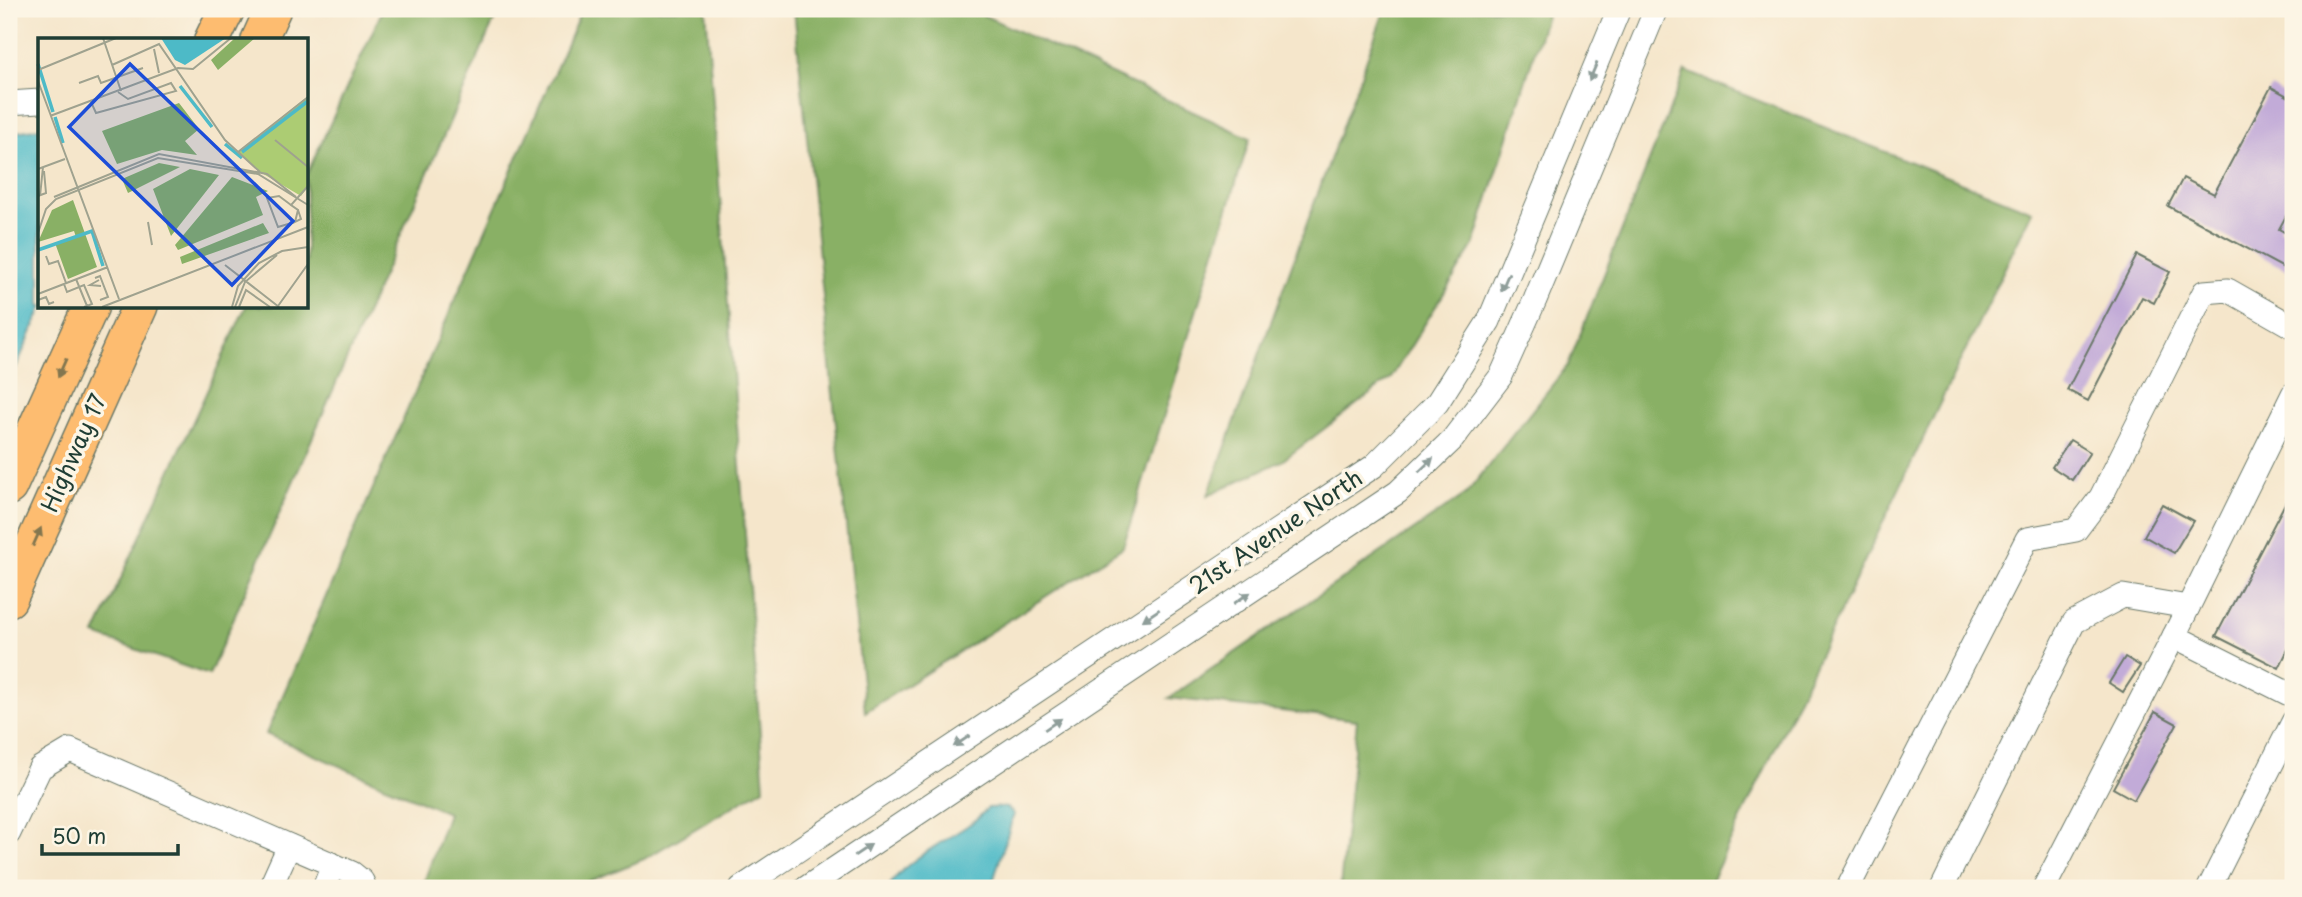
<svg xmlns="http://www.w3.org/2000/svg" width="2302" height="897" font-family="'Playpen Sans',sans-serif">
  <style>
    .forest { fill: #89b065; stroke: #54764c; stroke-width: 2 }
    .water { fill: #4dbac7; stroke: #367c7e; stroke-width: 2 }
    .building { fill: #c2abd8 }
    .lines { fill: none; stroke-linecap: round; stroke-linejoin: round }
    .minor-casing { stroke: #6a7869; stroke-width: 25 }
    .highway-casing { stroke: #6a7869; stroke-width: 38 }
    .minor { stroke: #fff; stroke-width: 23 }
    .highway { stroke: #fdbc70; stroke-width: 35 }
    .oneway { fill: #8f9e9a }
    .oneway2 { fill: #83764f }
    .labels { text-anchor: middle; stroke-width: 7; stroke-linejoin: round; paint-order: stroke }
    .street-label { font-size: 23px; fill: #1f3d34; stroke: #fcf5e5 }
    .inset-river { fill: none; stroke: #4dbac7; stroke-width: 3.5 }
    .inset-road { fill: none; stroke: #9fa28f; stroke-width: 2 }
    .view { fill: #1d4ed8; fill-opacity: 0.15; stroke: #1d4ed8; stroke-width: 3.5 }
    .inset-edge { fill: none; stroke: #1f3d34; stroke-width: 3.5 }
  </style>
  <rect width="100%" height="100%" fill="#fcf5e5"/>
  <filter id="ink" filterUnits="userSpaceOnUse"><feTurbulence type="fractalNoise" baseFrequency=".0143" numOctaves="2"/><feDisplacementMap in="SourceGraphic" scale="14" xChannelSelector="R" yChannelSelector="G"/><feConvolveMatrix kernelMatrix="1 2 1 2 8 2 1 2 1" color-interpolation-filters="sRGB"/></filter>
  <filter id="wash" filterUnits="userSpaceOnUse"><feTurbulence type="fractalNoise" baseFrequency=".00686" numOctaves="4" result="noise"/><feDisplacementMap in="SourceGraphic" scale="28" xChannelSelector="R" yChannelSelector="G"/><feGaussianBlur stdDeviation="1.57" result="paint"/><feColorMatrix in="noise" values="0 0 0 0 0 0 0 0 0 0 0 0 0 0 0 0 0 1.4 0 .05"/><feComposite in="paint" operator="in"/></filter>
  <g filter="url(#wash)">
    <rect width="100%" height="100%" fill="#f5e6cb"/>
    <g class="forest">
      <path d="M 383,9 L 499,9 L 209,675 L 95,635 L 246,306 L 306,306 L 306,176 Z"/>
      <path d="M 582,9 L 706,9 L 764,788 L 644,859 L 572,888 L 422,888 L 448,813 L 266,734 Z"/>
      <path d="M 794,9 L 970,9 L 1250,138 L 1123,547 L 865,712 Z"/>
      <path d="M 1385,9 L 1548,9 L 1474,245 L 1391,378 L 1282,461 L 1208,495 Z"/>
      <path d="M 1685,71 L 2032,211 L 1708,888 L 1340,888 L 1357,720 L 1169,698 L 1466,494 L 1568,365 Z"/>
    </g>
    <g class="water">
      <path d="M 40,128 L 40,306 L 43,306 L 9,383 L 9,133 Z"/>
      <path d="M 1006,807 L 1014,814 L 991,888 L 888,888 C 904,861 942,843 967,826 C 975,821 982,814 988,808 Z"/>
    </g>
    <g id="blocks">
      <g class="building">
        <path d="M 2271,87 L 2293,99 L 2293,203 L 2279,229 L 2293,237 L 2293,273 L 2168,206 L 2183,178 L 2214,194 Z"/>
        <path d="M 2137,255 L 2170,272 L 2154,303 L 2142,297 L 2088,401 L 2067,390 Z"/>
        <path d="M 2070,440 L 2090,452 L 2072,480 L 2052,467 Z"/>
        <path d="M 2293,488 L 2293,639 L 2279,668 L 2216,636 Z"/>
        <path d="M 2162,504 L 2193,521 L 2174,553 L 2144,536 Z"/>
        <path d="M 2125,657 L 2140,666 L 2123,692 L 2109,683 Z"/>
        <path d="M 2155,712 L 2177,724 L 2134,800 L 2113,788 Z"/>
      </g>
    </g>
  </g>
  <g filter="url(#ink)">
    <use href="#blocks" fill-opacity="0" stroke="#6a7869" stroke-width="2"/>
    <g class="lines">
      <defs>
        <g id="minor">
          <path d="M 9,103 L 40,101"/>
          <path d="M 2174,636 L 2293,696"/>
          <path d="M 9,833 L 40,768 L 70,750 L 352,873 L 362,881 L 365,888"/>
          <path d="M 270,888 L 289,846"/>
          <path d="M 324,888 L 333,865"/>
          <path d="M 741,888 L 1374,466 L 1437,403 L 1489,321 L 1619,9"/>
          <path d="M 806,888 L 1398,492 L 1452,440 L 1501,376 L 1535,300 L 1656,9"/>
          <path d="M 1848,888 L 2027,539 L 2076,530 L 2101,497 L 2204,292 L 2228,290 L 2293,327"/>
          <path d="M 1942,888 L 2074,622 L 2123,596 L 2188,607"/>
          <path d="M 2044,888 L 2174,636 L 2293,394"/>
          <path d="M 2209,888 L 2293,722"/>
        </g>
        <g id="highway">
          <path d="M 212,40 L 227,9"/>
          <path d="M 259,40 L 273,9"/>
          <path d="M 9,487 L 91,306"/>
          <path d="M 9,599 L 140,306"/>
        </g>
      </defs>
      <use href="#minor" class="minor-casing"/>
      <use href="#highway" class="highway-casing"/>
      <use href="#minor" class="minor"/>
      <use href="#highway" class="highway"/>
    </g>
    <defs><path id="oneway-solid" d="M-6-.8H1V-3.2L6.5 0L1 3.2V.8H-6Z" transform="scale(1.75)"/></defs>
    <g class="oneway">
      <use href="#oneway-solid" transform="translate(1593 72) rotate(113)"/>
      <use href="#oneway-solid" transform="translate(1505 282) rotate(113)"/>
      <use href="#oneway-solid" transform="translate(1426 465) rotate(-44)"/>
      <use href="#oneway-solid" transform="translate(1242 598) rotate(-34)"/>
      <use href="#oneway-solid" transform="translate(1151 615) rotate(146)"/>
      <use href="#oneway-solid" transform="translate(1053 724) rotate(-34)"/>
      <use href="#oneway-solid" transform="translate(962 741) rotate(146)"/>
      <use href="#oneway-solid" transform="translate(863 850) rotate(-34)"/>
    </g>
    <g class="oneway2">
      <use href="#oneway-solid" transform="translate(62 368) rotate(114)"/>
      <use href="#oneway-solid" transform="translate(37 537) rotate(-66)"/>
    </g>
  </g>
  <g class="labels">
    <g class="street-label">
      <text transform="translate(74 453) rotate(-66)" y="8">Highway 17</text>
      <text transform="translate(1276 532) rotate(-34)" y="8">21st Avenue North</text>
    </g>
  </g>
  <g transform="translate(38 38)">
    <rect width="270" height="270" fill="#f5e6cb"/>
    <path d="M 269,59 L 269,150 L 263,158 L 222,134 L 200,114 Z" fill="#accc73"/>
    <path d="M 197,0 L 217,0 L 180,32 L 173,22 ZM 141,65 L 161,91 L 147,103 L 159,117 L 124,112 L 79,126 L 64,93 ZM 121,125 L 142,129 L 90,155 L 84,141 ZM 152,131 L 181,137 L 133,198 L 115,151 ZM 194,139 L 230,153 L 218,159 L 225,177 L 140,212 L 137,207 ZM 35,162 L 59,229 L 30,241 L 17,205 L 38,199 L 36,193 L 0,204 L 14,172 ZM 225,185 L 231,195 L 144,226 L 142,219 Z" fill="#89b065"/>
    <path d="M 123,0 L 188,0 L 147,27 L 137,22 Z" fill="#4dbac7"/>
    <path class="inset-river" d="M 0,26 L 15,74M 142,48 L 174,89M 17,79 L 25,105M 187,106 L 204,120M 204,114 L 270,63M 0,212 L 54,193 L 65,228"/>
    <path class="inset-road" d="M 65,0 L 83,53M 116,11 L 121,35M 74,27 L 121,6 L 187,102 L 222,134M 0,32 L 78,0M 0,43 L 81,261M 41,45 L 60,38 L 63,45 L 105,30M 53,64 L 58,75 L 138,53 L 133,45 L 90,61 L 80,54M 12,78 L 140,30 L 155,31 L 193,0M 237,102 L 270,129M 200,114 L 270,59M 0,131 L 27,121M 0,158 L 8,155 L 6,133M 2,158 L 5,129M 16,159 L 121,116 L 229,136 L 258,159M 253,167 L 241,158 L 229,160 L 240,189 L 257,184M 260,172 L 263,181 L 257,184 L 260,172 L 253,167 L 270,148M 110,184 L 114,207M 0,195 L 8,171 L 18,161 L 120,120 L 220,136 L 270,167M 8,218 L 11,226 L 20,223 L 28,245M 187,227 L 241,269M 57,240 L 62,238 L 70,259 L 62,262M 38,241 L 49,268M 61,242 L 52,247 L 63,248M 26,246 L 29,254 L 46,247 L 54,266 L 46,269M 0,256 L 70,229M 0,262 L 8,259 L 11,266 L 16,264M 240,268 L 270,226M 64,269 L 270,189M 194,269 L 200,248 L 221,225 L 244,213 L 270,209M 197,269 L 207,244 L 239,217M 201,269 L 208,252 L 232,269"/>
    <path class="view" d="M 92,26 L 255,183 L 194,247 L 31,89 Z"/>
    <rect width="270" height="270" class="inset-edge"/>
  </g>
  <rect width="2302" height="897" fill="none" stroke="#fcf5e5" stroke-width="35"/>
  <path d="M42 844v10h136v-10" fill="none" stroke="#1f3d34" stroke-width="3.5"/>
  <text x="52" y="844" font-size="21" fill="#1f3d34" stroke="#fcf5e5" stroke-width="5" paint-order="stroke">50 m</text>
</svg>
